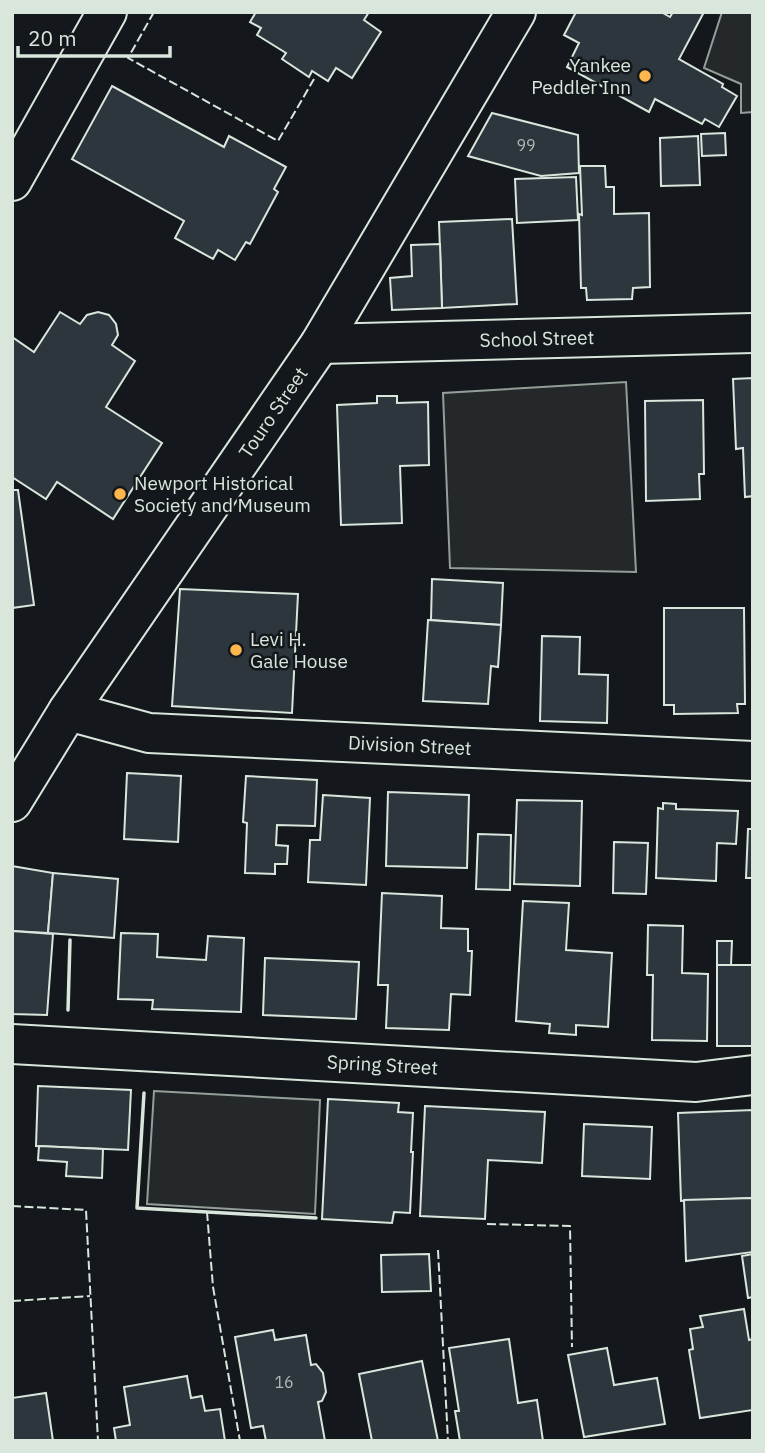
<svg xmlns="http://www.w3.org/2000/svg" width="765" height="1453" font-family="'IBM Plex Sans',sans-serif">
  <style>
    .parking { fill: #24282b; stroke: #939e99; stroke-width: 2 }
    .building { fill: #2c363c; stroke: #d8e6dc; stroke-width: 2 }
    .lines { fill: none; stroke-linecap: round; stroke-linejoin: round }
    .street-casing { stroke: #d8e6dc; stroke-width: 42 }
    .secondary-casing { stroke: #d8e6dc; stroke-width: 42 }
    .street { stroke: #14181c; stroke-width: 38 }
    .secondary { stroke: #14181c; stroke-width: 38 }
    .fence { stroke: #d8e6dc; stroke-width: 2; stroke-dasharray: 9 3.5; stroke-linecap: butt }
    .wall { stroke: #d8e6dc; stroke-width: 3.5 }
    .poi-dot { fill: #ffb74d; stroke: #14181c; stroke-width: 2.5 }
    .labels { text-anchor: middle; stroke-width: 5; stroke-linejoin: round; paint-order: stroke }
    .number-label { font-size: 16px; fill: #adbab4 }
    .poi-label { font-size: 19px; fill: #d8e6dc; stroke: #14181c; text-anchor: start }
    .street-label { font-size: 19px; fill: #d8e6dc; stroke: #14181c }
  </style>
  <rect width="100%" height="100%" fill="#14181c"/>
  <g class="parking">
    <path d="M 722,12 L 753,12 L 753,112 L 741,113 L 741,84 L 704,68 Z"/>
    <path d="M 626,382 L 636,572 L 450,568 L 443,393 Z"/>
    <path d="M 154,1091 L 320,1100 L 315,1214 L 147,1204 Z"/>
  </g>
  <g class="building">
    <path d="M 256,12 L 369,12 L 364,20 L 381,32 L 352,78 L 336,68 L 328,81 L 312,71 L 309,77 L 282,59 L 286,53 L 257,35 L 261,28 L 250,22 Z"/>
    <path d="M 576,12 L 661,12 L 670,17 L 673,12 L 704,12 L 679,59 L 723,84 L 722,87 L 737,96 L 719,127 L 705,119 L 702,124 L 655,99 L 649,112 L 567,67 L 579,43 L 564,35 Z"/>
    <path d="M 112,86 L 224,147 L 229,136 L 286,167 L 274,189 L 278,192 L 250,244 L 246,242 L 235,260 L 218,250 L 213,259 L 175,238 L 184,221 L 72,159 Z"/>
    <path d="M 492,113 L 578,135 L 579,173 L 541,176 L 468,156 Z"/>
    <path d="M 725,133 L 726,155 L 702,156 L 701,134 Z"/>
    <path d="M 698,136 L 700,185 L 661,186 L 660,138 Z"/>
    <path d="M 580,166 L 605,166 L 606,187 L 614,187 L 614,214 L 649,213 L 650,287 L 633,288 L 632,299 L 587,300 L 586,288 L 581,288 L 579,214 L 582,215 Z"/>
    <path d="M 576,177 L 578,220 L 517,223 L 515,179 Z"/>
    <path d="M 512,219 L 517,304 L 442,308 L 439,222 Z"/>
    <path d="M 440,244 L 442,308 L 392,310 L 390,278 L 412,276 L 411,245 Z"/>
    <path d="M 60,312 L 80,324 L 87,315 L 98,312 L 109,315 L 116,324 L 118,335 L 112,345 L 135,361 L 106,407 L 162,443 L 113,519 L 57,482 L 46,499 L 12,477 L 12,337 L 34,352 Z"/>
    <path d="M 753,378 L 753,496 L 745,497 L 743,448 L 736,449 L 733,379 Z"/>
    <path d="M 377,396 L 397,396 L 397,403 L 428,402 L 429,465 L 400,466 L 402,523 L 341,525 L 337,405 L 377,403 Z"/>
    <path d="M 703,400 L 704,474 L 699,474 L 700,499 L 646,501 L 645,401 Z"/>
    <path d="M 12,490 L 18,490 L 34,605 L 12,608 Z"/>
    <path d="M 432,579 L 503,583 L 501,625 L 431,620 Z"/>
    <path d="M 180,589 L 298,594 L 292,713 L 172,706 Z"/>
    <path d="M 664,608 L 744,608 L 745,704 L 737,704 L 738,713 L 674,714 L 674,705 L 664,705 Z"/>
    <path d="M 428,620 L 501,625 L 498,667 L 491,666 L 488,704 L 423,701 Z"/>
    <path d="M 542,636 L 580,637 L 579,674 L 608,675 L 607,723 L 540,721 Z"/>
    <path d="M 127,773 L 181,776 L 178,842 L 124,839 Z"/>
    <path d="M 246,776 L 317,780 L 315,826 L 277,825 L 276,845 L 288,846 L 287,864 L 275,864 L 275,874 L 245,873 L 247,823 L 243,822 Z"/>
    <path d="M 388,792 L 469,795 L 467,868 L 386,866 Z"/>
    <path d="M 323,795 L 370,798 L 366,885 L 308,882 L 310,840 L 320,840 Z"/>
    <path d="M 517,800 L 582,801 L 580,886 L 514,884 Z"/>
    <path d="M 663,803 L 676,804 L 676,809 L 738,811 L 736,844 L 717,843 L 716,881 L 656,878 L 658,808 L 663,809 Z"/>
    <path d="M 748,829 L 753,829 L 753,878 L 746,878 Z"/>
    <path d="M 478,834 L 511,835 L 510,890 L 476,889 Z"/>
    <path d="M 614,842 L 648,843 L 646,894 L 613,893 Z"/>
    <path d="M 12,866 L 53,873 L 48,933 L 12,931 Z"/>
    <path d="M 53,873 L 118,879 L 114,938 L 48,933 Z"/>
    <path d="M 382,893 L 442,896 L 441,928 L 468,929 L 468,951 L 472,951 L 470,995 L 451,994 L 449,1030 L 386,1028 L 388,985 L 378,985 Z"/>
    <path d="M 523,901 L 569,903 L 566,950 L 612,953 L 608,1027 L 576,1025 L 576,1035 L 549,1033 L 550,1024 L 516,1021 Z"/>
    <path d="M 648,925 L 683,926 L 682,973 L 708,974 L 707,1041 L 652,1040 L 653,975 L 647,975 Z"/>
    <path d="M 12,931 L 53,934 L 47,1015 L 12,1014 Z"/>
    <path d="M 121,933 L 158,934 L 157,957 L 206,960 L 208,936 L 244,938 L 241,1012 L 152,1009 L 153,1000 L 118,999 Z"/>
    <path d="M 717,941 L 732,941 L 731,965 L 717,965 Z"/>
    <path d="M 265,958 L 359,962 L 356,1019 L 263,1015 Z"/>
    <rect x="717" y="965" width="36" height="81"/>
    <path d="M 38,1086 L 131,1090 L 128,1150 L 36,1146 Z"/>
    <path d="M 328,1099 L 399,1103 L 398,1112 L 413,1113 L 411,1152 L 413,1152 L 410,1213 L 394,1212 L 392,1223 L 322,1219 Z"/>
    <path d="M 425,1106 L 545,1112 L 542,1163 L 488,1160 L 485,1219 L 420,1216 Z"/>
    <path d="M 753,1110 L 753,1198 L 681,1201 L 678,1113 Z"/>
    <path d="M 584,1124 L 652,1127 L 650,1179 L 582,1176 Z"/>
    <path d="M 39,1146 L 103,1149 L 102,1178 L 66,1176 L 67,1162 L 38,1160 Z"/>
    <path d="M 753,1198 L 753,1252 L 686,1261 L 684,1200 Z"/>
    <path d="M 429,1254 L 431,1291 L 382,1292 L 381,1255 Z"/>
    <path d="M 753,1254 L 753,1297 L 748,1298 L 742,1256 Z"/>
    <path d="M 744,1309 L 749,1340 L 753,1339 L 753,1410 L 700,1418 L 689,1350 L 693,1349 L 690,1329 L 703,1327 L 700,1316 Z"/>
    <path d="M 273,1330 L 275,1340 L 306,1335 L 311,1365 L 316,1364 L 323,1373 L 326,1392 L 322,1401 L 318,1402 L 325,1441 L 266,1441 L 263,1426 L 251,1428 L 235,1337 Z"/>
    <path d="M 509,1339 L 518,1403 L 537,1400 L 543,1441 L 460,1441 L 455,1411 L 459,1411 L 449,1348 Z"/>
    <path d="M 607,1348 L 614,1385 L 657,1378 L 665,1424 L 584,1437 L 568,1355 Z"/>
    <path d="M 422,1361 L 438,1441 L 372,1441 L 359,1374 Z"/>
    <path d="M 187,1376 L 191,1398 L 202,1396 L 205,1411 L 220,1409 L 225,1441 L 116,1441 L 114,1428 L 130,1425 L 124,1387 Z"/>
    <path d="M 46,1393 L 53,1441 L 12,1441 L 12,1398 Z"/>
  </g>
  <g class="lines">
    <defs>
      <g id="street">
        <path d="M 12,181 L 107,12"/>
        <path id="s1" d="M 320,344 L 753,333"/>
        <path id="s2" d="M 68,711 L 149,733 L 753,761"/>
      </g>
      <g id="secondary">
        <path id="s3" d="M 12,802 L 68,711 L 320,344 L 516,12"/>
        <path id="s4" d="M 12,1044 L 696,1082 L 753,1075"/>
      </g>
    </defs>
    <use href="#street" class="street-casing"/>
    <use href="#secondary" class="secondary-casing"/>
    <use href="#street" class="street"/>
    <use href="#secondary" class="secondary"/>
    <g class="fence">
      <path d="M 154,12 L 128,58 L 278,141 L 314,79"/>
      <path d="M 12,1206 L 86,1210 L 98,1441"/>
      <path d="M 207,1212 L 213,1287 L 240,1441"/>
      <path d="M 487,1224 L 570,1226 L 572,1347"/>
      <path d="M 438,1250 L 448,1441"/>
      <path d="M 12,1301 L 90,1296"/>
    </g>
    <g class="wall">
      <path d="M 68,1010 L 70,940"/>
      <path d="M 144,1093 L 137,1208 L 316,1218"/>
    </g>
  </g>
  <g class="poi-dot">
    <circle cx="645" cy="76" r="7"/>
    <circle cx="120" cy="494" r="7"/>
    <circle cx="236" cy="650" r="7"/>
  </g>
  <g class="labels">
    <g class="number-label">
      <text x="526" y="151">99</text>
      <text x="284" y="1388">16</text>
    </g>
    <g class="poi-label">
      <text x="631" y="72" text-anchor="end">Yankee<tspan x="631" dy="22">Peddler Inn</tspan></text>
      <text x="134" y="490">Newport Historical<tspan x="134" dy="22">Society and Museum</tspan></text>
      <text x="250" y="646">Levi H.<tspan x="250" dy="22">Gale House</tspan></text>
    </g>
    <g class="street-label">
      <text dy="7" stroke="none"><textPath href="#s1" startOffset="217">School Street</textPath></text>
      <text dy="7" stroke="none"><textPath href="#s3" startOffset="469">Touro Street</textPath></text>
      <text dy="7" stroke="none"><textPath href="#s2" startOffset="345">Division Street</textPath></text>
      <text dy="7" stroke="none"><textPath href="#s4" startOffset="371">Spring Street</textPath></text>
    </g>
  </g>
  <rect width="765" height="1453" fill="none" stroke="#d8e6dc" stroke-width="28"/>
  <path d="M18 46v10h152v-10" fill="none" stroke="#d8e6dc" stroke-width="3.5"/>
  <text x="28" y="46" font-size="21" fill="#d8e6dc" stroke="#14181c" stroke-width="5" paint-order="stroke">20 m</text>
</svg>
